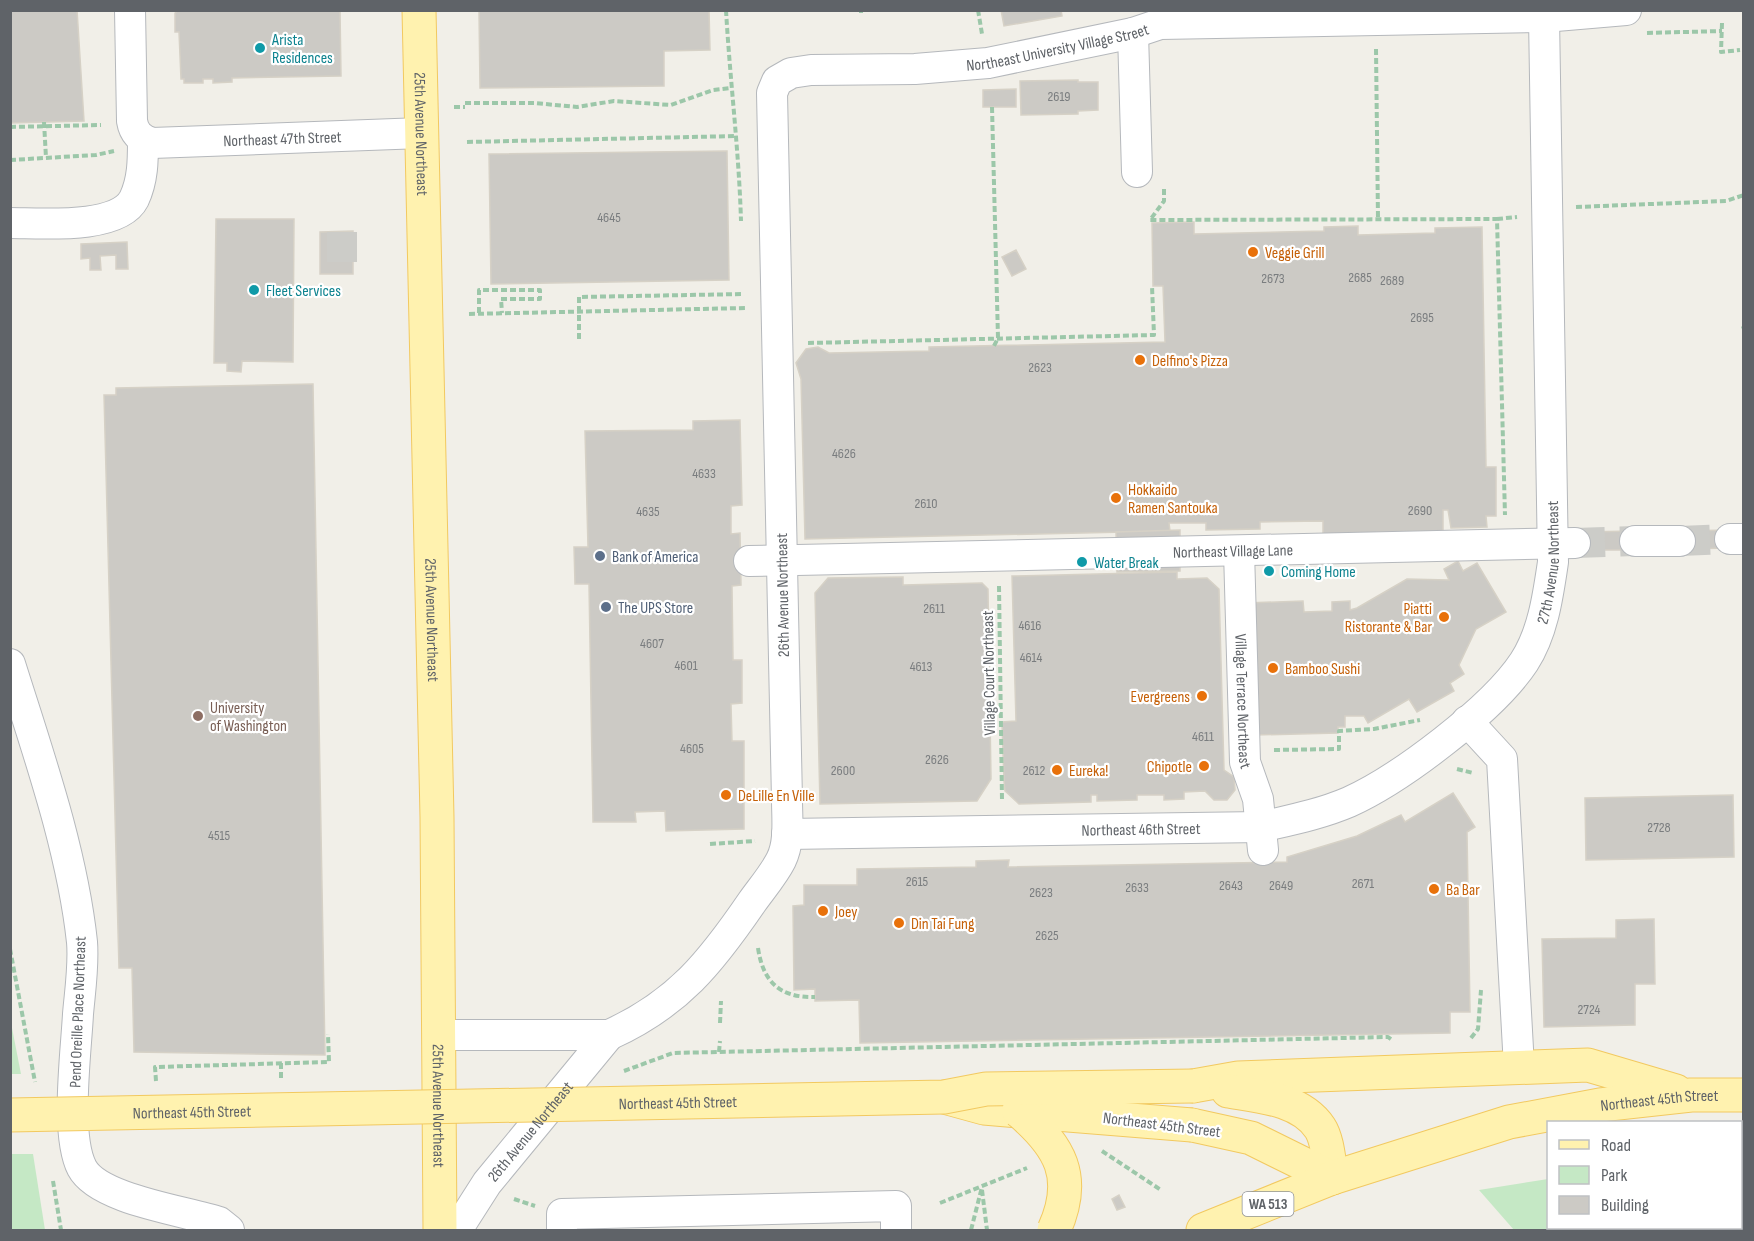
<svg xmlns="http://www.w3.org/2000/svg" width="1754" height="1241" font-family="'Sofia Sans Condensed',sans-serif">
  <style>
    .green { fill: #c5e8c5 }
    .building { fill: #cccac5; stroke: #d6d1c6; stroke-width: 1.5 }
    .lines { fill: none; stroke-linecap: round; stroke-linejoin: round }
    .minor-tunnel { stroke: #ccccc8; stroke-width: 30; stroke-dasharray: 30 15; stroke-linecap: butt }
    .minor-casing { stroke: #b5b8bc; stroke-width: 32 }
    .major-casing { stroke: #f2c960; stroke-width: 35 }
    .path { stroke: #9cc7a9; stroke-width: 4; stroke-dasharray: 6 3; stroke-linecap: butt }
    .minor { stroke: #fff; stroke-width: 30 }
    .major { stroke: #fff2af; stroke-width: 33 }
    .major-bridge-casing { stroke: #f2c960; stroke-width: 35; stroke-linecap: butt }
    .major-bridge { stroke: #fff2af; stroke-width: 33 }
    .culture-dot { fill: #0f9aa8; stroke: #fff; stroke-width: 2 }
    .food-dot { fill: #e8710a; stroke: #fff; stroke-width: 2 }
    .service-dot { fill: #5c6f8a; stroke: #fff; stroke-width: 2 }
    .education-dot { fill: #8d6e63; stroke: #fff; stroke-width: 2 }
    .labels { text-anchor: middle; stroke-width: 4.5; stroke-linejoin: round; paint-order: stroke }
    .number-label { font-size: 14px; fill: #7a7d7f }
    .shield { fill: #fff; stroke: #8f9295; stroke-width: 1.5 }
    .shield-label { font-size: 15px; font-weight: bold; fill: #5f6368 }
    .culture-label { font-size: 16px; fill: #0d838f; stroke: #fff; text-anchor: start }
    .street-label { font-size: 16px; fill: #5f6368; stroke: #fff }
    .food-label { font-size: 16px; fill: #c56008; stroke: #fff; text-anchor: start }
    .service-label { font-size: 16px; fill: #4e5e75; stroke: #fff; text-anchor: start }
    .education-label { font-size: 16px; fill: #785e54; stroke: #fff; text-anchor: start }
  </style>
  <rect width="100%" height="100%" fill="#f1efe8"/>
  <g class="green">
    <path d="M 11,1023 L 21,1074 L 11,1074 Z"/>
    <path d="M 11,1154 L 33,1154 L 45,1230 L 11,1230 Z"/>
    <path d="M 1741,1163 L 1744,1163 L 1743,1230 L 1514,1230 L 1479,1190 L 1548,1179 L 1548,1228 L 1740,1228 Z"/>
  </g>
  <g class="building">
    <path d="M 10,10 L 77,10 L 84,121 L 10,123 Z"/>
    <path d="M 179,10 L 340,10 L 341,76 L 232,78 L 232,82 L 213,83 L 213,79 L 203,79 L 203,83 L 184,83 L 184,79 L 181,79 L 179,32 L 175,32 L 175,13 Z"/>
    <path d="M 479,10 L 709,10 L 710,50 L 664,51 L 664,86 L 480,88 Z"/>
    <path d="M 1001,10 L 1061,10 L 1062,16 L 1004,26 Z"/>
    <path d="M 1078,80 L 1078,82 L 1098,82 L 1098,110 L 1078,111 L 1078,114 L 1021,115 L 1020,81 Z"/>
    <path d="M 1016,89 L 1016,107 L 983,107 L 983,90 Z"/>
    <path d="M 727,151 L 729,280 L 491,284 L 489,154 Z"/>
    <path d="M 216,219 L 294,219 L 293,362 L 242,361 L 241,372 L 227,371 L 227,363 L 214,363 Z"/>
    <path d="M 1194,222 L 1194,234 L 1324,231 L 1324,227 L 1358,226 L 1358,235 L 1435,233 L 1435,228 L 1482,227 L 1486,467 L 1496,467 L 1496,516 L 1486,516 L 1487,527 L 1451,528 L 1448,510 L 1443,510 L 1443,531 L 1377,532 L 1377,538 L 1323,540 L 1323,521 L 1260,522 L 1260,529 L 1206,530 L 1206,523 L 1169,523 L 1170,531 L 805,539 L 801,379 L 796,363 L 806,349 L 818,347 L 829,353 L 929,351 L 929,347 L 1165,342 L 1163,286 L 1153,286 L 1152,223 Z"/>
    <path d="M 353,231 L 353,274 L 320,274 L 320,232 Z"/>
    <path d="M 127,242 L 128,269 L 116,269 L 116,255 L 100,256 L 101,270 L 90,270 L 90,258 L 81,259 L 81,244 Z"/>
    <path d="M 1016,250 L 1026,269 L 1012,276 L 1002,257 Z"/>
    <path d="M 313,384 L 325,1055 L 134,1052 L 132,968 L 119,968 L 104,395 L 116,395 L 116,388 Z"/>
    <path d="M 740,420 L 742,505 L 731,506 L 731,534 L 740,533 L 741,585 L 732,586 L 733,660 L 742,660 L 742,703 L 731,704 L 732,741 L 744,741 L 744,829 L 666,831 L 665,811 L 635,812 L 636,822 L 593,822 L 589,584 L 575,584 L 574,547 L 588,547 L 585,431 L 693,430 L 693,421 Z"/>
    <path d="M 1180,530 L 1180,571 L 1117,572 L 1116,532 Z"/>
    <path d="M 1730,530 L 1730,548 L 1680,549 L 1679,531 Z"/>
    <path d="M 1634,531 L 1635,550 L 1585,550 L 1585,532 Z"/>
    <path d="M 1458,561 L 1463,571 L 1477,563 L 1506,612 L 1476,629 L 1459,665 L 1464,674 L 1450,683 L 1454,691 L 1417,712 L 1409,699 L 1368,723 L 1364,716 L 1345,716 L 1345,727 L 1338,727 L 1338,733 L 1255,735 L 1246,603 L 1303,601 L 1304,612 L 1332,611 L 1332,602 L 1350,601 L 1350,610 L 1357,608 L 1407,579 L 1449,580 L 1444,569 Z"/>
    <path d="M 1177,572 L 1177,579 L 1207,578 L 1219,589 L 1224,770 L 1234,777 L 1235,790 L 1227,800 L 1214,800 L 1205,791 L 1184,792 L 1184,799 L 1164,800 L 1164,795 L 1137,795 L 1137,800 L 1097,801 L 1097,795 L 1091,795 L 1091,802 L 1019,804 L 1005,791 L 1004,781 L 1002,722 L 1016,721 L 1012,576 Z"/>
    <path d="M 903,577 L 903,585 L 982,583 L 988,589 L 991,779 L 977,801 L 820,804 L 815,593 L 828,578 Z"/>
    <path d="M 1453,793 L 1475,827 L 1467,832 L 1470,1012 L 1450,1012 L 1450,1033 L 860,1043 L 859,1000 L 815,1001 L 815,989 L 794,990 L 793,906 L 804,905 L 804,885 L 857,885 L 857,869 L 976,867 L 976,861 L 1009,860 L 1008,867 L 1287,862 L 1287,857 L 1357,836 L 1401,815 L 1405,822 Z"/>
    <path d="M 1733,795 L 1734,857 L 1586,860 L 1585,798 Z"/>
    <path d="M 1654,919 L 1655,984 L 1635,984 L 1635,1025 L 1544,1027 L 1542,939 L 1616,938 L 1616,920 Z"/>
    <path d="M 1119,1195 L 1125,1207 L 1117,1210 L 1112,1199 Z"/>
  </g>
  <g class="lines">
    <g class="minor-tunnel">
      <path d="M 342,232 L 342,274"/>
      <path d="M 1680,541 L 1730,539"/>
      <path d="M 1575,543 L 1635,541"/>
    </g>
    <defs>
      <g id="minor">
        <path id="s1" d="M 130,10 L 132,121 C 134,133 140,139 152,143 L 422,133"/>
        <path d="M 1133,33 L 1137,172"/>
        <path d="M 10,223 C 40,223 118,230 134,199 C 143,180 143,160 143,140"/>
        <path d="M 1730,539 L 1744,539"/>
        <path d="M 1635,541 L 1680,541"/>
        <path id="s2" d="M 1239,551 L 1245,762 L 1258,799 L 1263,850"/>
        <path id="s3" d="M 749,561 L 1575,543"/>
        <path d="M 10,664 C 38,753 72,849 82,942 C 84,965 80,991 78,1014 C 76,1053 65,1135 82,1168 C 99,1200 187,1211 219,1222 L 229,1230"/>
        <path d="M 1467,721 L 1502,759 L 1519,1067"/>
        <path id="s4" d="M 787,834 L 1261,827 C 1291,820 1321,814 1349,802 C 1400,779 1493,709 1524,662 C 1543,633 1548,596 1553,562 L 1544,17"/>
        <path id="s5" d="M 440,1035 L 609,1035 C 678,1004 711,962 752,902 C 762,888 774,874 781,860 C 790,842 787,819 787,800 L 772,93 L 777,81 L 791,73 L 811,70 L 915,69 L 988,63 L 1133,33 L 1160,24 L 1544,17 L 1626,10"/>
        <path id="s6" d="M 457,1230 L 487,1183 L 609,1035"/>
        <path d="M 562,1230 L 562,1214 L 896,1206 L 896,1230"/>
      </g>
      <g id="major">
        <path id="s7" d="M 419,10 L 437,817 L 440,1230"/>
        <path d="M 1193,1086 L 1238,1078 L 1588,1065 L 1676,1091"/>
        <path d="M 1228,1091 C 1259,1096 1301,1099 1320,1128 C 1328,1140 1329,1164 1332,1178"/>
        <path d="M 944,1097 L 984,1108 L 1019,1111"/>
        <path d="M 1192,1125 L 1251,1138 L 1332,1178"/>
        <path id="s8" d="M 1203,1230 L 1332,1178 L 1509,1122 L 1600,1105 L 1691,1095 L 1744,1095"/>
      </g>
    </defs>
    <use href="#minor" class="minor-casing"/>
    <use href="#major" class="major-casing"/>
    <g class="path">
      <path d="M 726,10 C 730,81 739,151 741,221"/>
      <path d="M 978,10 L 982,34"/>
      <path d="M 861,13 L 861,10"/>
      <path d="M 1722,23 L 1721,52 L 1740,50"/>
      <path d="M 1647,33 L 1722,31"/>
      <path d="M 1376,49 L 1378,219"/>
      <path d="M 465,103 L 534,103 L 577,107 L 614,101 L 671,105 L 713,90 L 731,88"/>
      <path d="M 454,107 L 465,107"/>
      <path d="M 992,107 L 998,338 L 994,346"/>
      <path d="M 44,122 L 46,158"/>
      <path d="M 10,127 L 101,125"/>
      <path d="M 467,142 L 737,136"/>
      <path d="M 10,160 L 96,155 L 114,151"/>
      <path d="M 1164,189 L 1164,201 L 1150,220 L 1497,219 L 1505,515"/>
      <path d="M 1576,207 L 1726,201 L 1744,195"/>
      <path d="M 1497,219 L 1517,217"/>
      <path d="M 479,313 L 479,290 L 540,290 L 540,299 L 501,299 L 502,313"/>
      <path d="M 469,314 L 745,308"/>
      <path d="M 1743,326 L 1744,329"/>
      <path d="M 579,339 L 579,297 L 744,294"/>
      <path d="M 808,343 L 1154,335 L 1152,286"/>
      <path d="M 999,586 L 1002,800"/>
      <path d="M 1274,750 L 1339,749 L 1339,731 L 1374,729 L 1420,720"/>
      <path d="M 1457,769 L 1473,773"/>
      <path d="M 710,844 L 755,841"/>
      <path d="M 758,948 C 763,982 780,998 815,997"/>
      <path d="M 10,949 L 35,1082"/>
      <path d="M 720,1023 L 721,1001"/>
      <path d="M 1471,1038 L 1478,1029 L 1481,990"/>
      <path d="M 719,1052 L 720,1041"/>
      <path d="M 281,1063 L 281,1079"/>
      <path d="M 624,1071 L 673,1053 L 1388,1037 L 1392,1040"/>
      <path d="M 156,1081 L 155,1067 L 329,1062 L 328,1034"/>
      <path d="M 1102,1151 L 1161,1190"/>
      <path d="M 53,1181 L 61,1230"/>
      <path d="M 982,1190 L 987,1230"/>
      <path d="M 514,1199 L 535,1206"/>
      <path d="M 940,1203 L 1027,1168"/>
      <path d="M 971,1230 L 982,1187"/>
    </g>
    <use href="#minor" class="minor"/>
    <use href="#major" class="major"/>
    <defs>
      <g id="major-bridge">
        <path d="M 1019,1111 L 1192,1125"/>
        <path d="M 1019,1111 C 1060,1146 1078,1177 1054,1230"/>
        <path id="s9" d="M 10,1115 L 944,1097 L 986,1089 L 1193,1086"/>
      </g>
    </defs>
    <use href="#major-bridge" class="major-bridge-casing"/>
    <use href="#major-bridge" class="major-bridge"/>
  </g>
  <g class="culture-dot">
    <circle cx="260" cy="48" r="6"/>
    <circle cx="254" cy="290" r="6"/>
    <circle cx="1082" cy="562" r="6"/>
    <circle cx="1269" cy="571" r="6"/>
  </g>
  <g class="food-dot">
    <circle cx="1253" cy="252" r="6"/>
    <circle cx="1140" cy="360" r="6"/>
    <circle cx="1116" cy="498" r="6"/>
    <circle cx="1444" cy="617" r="6"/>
    <circle cx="1273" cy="668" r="6"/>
    <circle cx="1202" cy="696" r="6"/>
    <circle cx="1204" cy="766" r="6"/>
    <circle cx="1057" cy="770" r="6"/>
    <circle cx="726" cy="795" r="6"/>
    <circle cx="1434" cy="889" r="6"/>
    <circle cx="823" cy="911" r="6"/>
    <circle cx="899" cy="923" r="6"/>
  </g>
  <g class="service-dot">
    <circle cx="600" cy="556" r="6"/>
    <circle cx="606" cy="607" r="6"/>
  </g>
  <circle class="education-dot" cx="198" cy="716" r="6"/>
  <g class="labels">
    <g class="number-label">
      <text x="1059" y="101">2619</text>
      <text x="609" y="222">4645</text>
      <text x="1360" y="282">2685</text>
      <text x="1273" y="283">2673</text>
      <text x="1392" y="285">2689</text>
      <text x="1422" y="322">2695</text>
      <text x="1040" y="372">2623</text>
      <text x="844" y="458">4626</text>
      <text x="704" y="478">4633</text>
      <text x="926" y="508">2610</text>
      <text x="1420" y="515">2690</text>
      <text x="648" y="516">4635</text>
      <text x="934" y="613">2611</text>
      <text x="1030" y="630">4616</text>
      <text x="652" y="648">4607</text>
      <text x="1031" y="662">4614</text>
      <text x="686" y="670">4601</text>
      <text x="921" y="671">4613</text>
      <text x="1203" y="741">4611</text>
      <text x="692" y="753">4605</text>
      <text x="937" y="764">2626</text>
      <text x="843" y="775">2600</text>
      <text x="1034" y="775">2612</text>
      <text x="1659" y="832">2728</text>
      <text x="219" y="840">4515</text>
      <text x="917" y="886">2615</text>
      <text x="1363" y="888">2671</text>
      <text x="1231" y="890">2643</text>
      <text x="1281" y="890">2649</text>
      <text x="1137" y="892">2633</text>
      <text x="1041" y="897">2623</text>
      <text x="1047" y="940">2625</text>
      <text x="1589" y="1014">2724</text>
    </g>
    <rect class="shield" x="1242.5" y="1192" width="51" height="24" rx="4.5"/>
    <g class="shield-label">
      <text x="1268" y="1209">WA 513</text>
    </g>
    <g class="culture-label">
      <text x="272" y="45">Arista<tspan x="272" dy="18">Residences</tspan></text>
      <text x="266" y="296">Fleet Services</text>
      <text x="1094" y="568">Water Break</text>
      <text x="1281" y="577">Coming Home</text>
    </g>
    <g class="street-label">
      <text dy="6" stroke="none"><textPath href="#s5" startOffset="1484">Northeast University Village Street</textPath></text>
      <text dy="6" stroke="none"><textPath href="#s7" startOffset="124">25th Avenue Northeast</textPath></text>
      <text dy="6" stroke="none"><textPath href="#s1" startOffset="273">Northeast 47th Street</textPath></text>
      <text dy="6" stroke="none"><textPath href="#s3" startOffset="484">Northeast Village Lane</textPath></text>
      <text dy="6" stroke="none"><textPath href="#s4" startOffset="896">27th Avenue Northeast</textPath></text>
      <text transform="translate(782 595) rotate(-91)" y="6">26th Avenue Northeast</text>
      <text dy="6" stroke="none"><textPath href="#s7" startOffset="610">25th Avenue Northeast</textPath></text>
      <text transform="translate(988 673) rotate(-91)" y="6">Village Court Northeast</text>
      <text dy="6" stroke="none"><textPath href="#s2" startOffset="150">Village Terrace Northeast</textPath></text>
      <text dy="6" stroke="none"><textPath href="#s4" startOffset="354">Northeast 46th Street</textPath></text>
      <text transform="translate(77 1012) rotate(-88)" y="6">Pend Oreille Place Northeast</text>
      <text dy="6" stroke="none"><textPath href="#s8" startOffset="477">Northeast 45th Street</textPath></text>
      <text dy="6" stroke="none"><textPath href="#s9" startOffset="668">Northeast 45th Street</textPath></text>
      <text dy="6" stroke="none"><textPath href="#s7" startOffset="1096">25th Avenue Northeast</textPath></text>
      <text dy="6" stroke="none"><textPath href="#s9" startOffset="182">Northeast 45th Street</textPath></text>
      <text transform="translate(1162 1124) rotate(7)" y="6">Northeast 45th Street</text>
      <text dy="6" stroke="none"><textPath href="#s6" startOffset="123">26th Avenue Northeast</textPath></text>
    </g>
    <g class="food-label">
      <text x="1265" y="258">Veggie Grill</text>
      <text x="1152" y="366">Delfino's Pizza</text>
      <text x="1128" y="495">Hokkaido<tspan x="1128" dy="18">Ramen Santouka</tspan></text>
      <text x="1432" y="614" text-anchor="end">Piatti<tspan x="1432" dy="18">Ristorante &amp; Bar</tspan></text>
      <text x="1285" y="674">Bamboo Sushi</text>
      <text x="1190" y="702" text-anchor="end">Evergreens</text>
      <text x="1192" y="772" text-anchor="end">Chipotle</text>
      <text x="1069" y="776">Eureka!</text>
      <text x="738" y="801">DeLille En Ville</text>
      <text x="1446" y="895">Ba Bar</text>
      <text x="835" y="917">Joey</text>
      <text x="911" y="929">Din Tai Fung</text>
    </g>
    <g class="service-label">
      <text x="612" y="562">Bank of America</text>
      <text x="618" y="613">The UPS Store</text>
    </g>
    <g class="education-label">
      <text x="210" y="713">University<tspan x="210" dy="18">of Washington</tspan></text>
    </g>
  </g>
  <rect width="1754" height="1241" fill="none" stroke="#5f6368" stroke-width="24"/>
  <rect x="1547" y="1121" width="195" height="108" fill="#ffffff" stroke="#bfc1c3" stroke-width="1.5"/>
  <rect x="1559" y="1140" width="30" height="9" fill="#fff2af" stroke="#bfc1c3" stroke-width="1.5"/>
  <text x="1601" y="1151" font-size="18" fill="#5f6368">Road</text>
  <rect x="1559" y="1166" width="30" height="18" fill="#c5e8c5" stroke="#bfc1c3" stroke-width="1.5"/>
  <text x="1601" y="1181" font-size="18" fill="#5f6368">Park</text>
  <rect x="1559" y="1196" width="30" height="18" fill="#cccac5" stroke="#bfc1c3" stroke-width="1.5"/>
  <text x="1601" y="1211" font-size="18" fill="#5f6368">Building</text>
</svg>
